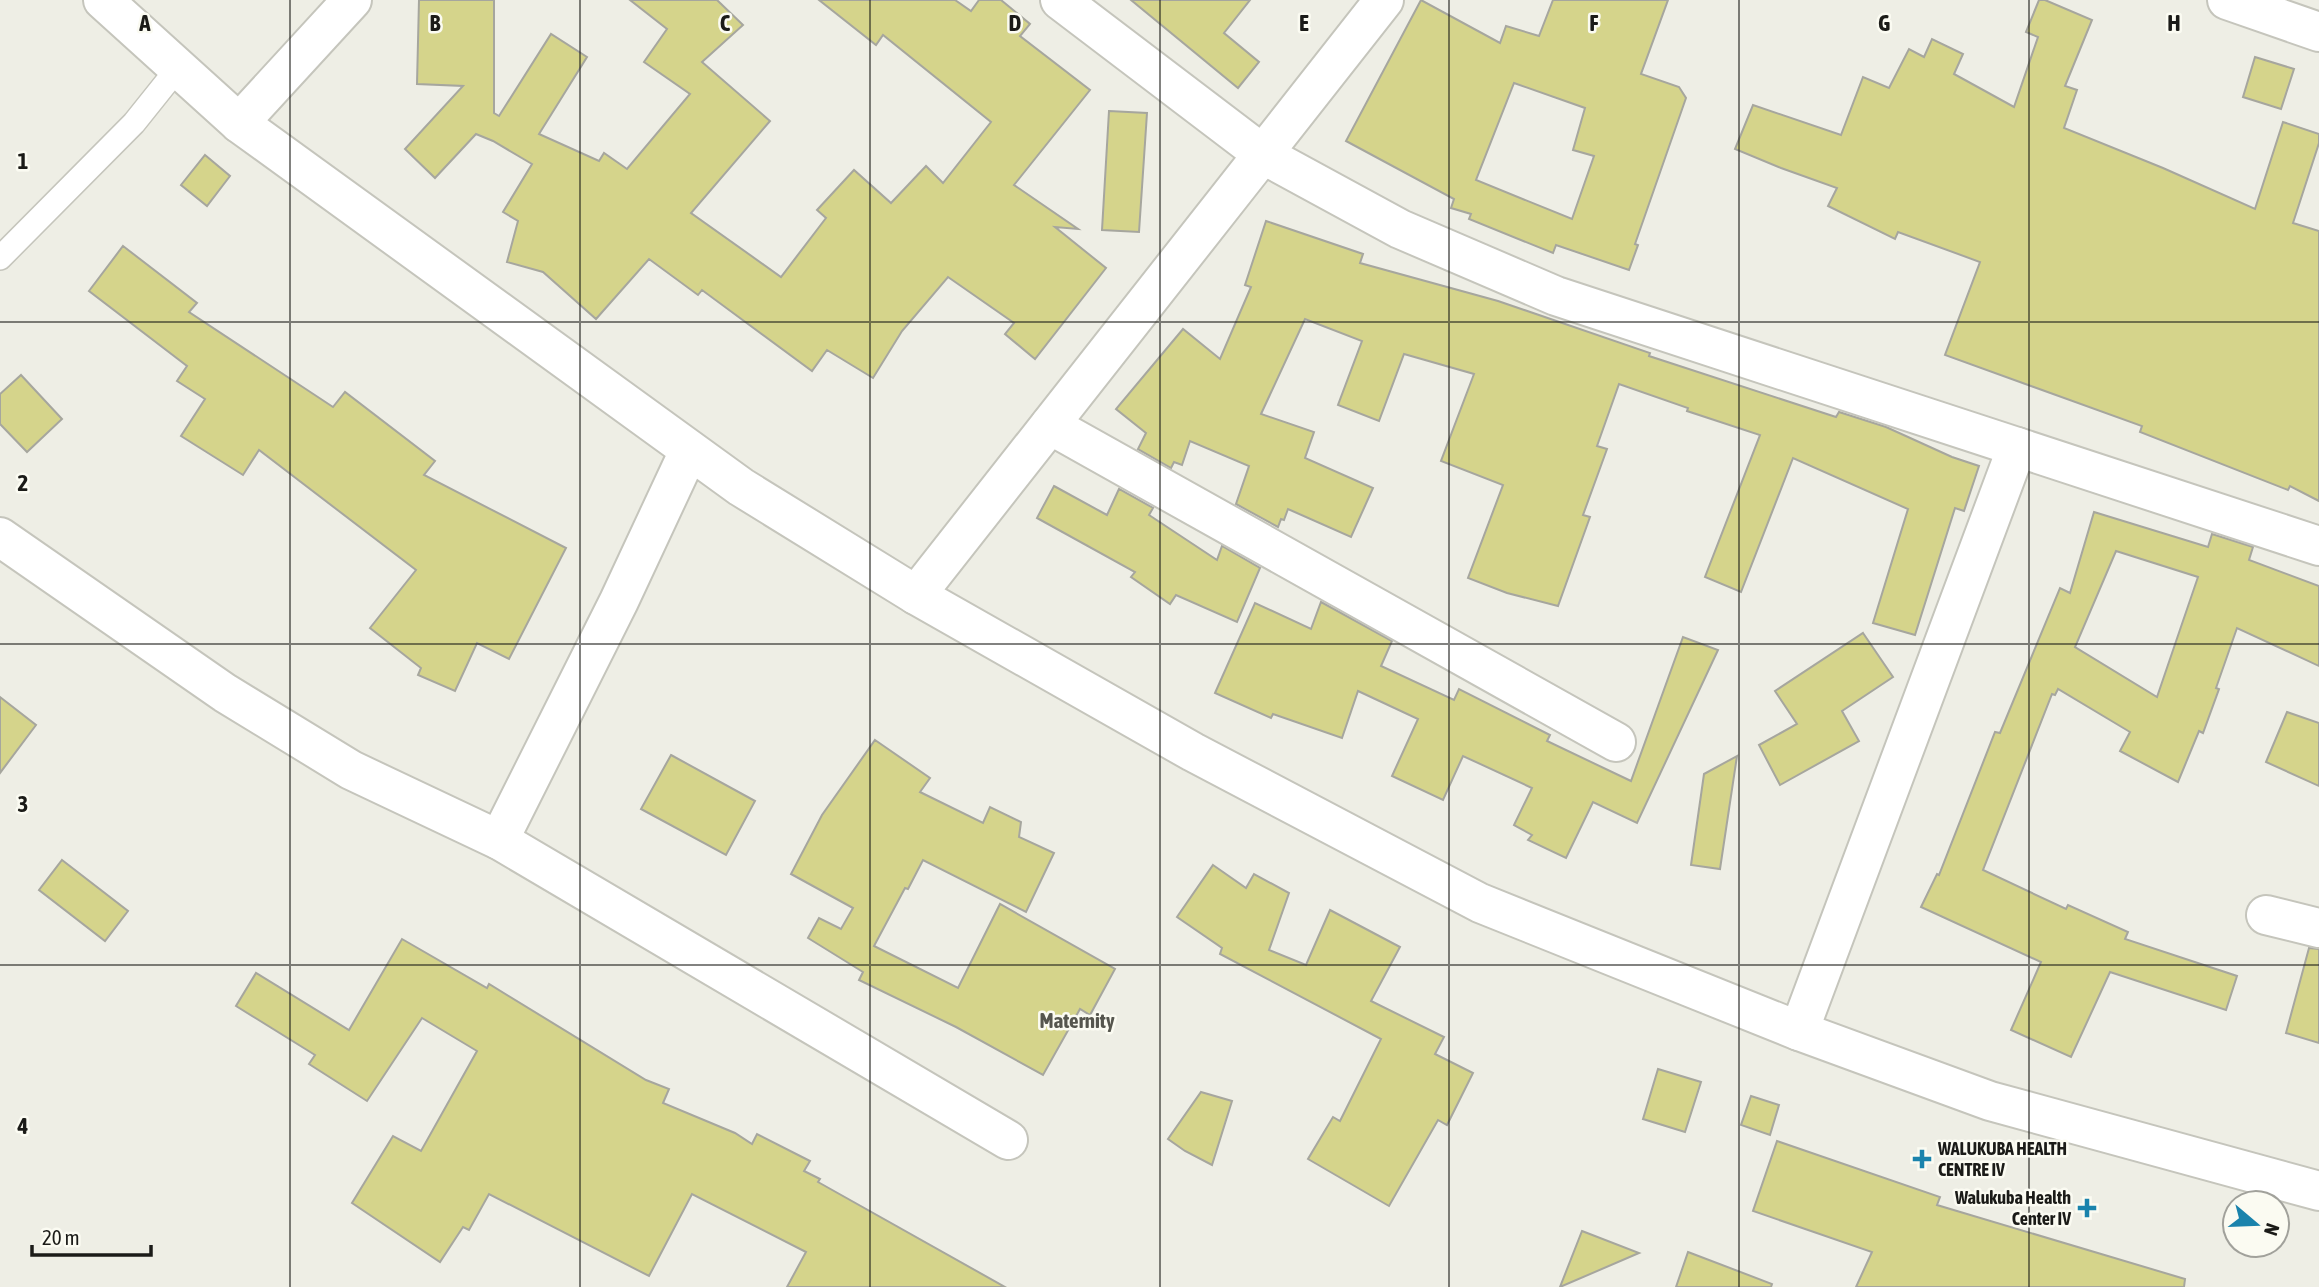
<svg xmlns="http://www.w3.org/2000/svg" width="2319" height="1287" font-family="'Asap Condensed',sans-serif">
  <style>
    .building { fill: #d5d48b; stroke: #a6a69e; stroke-width: 2; fill-rule: evenodd }
    .lines { fill: none; stroke-linecap: round; stroke-linejoin: round }
    .service-casing { stroke: #c5c5bc; stroke-width: 26 }
    .minor-casing { stroke: #c5c5bc; stroke-width: 42 }
    .service { stroke: #fff; stroke-width: 23 }
    .minor { stroke: #fff; stroke-width: 38 }
    .grid { fill: none; stroke: #1b1b18; stroke-width: 2; stroke-opacity: 0.55 }
    .poi-dot { fill: #1a83ac; stroke: #fbfbf2; stroke-width: 2.5 }
    .labels { text-anchor: middle; stroke-width: 5; stroke-linejoin: round; paint-order: stroke }
    .poi-label { font-size: 18px; font-weight: bold; fill: #1b1b18; stroke: #fbfbf2; text-anchor: start }
    .quarter-label { font-size: 21px; font-weight: bold; fill: #56564e; stroke: #fbfbf2 }
    .grid-label { font-size: 23px; text-anchor: middle; font-weight: bold; fill: #1b1b18; stroke: #fbfbf2; stroke-width: 5; stroke-linejoin: round; paint-order: stroke }
  </style>
  <rect width="100%" height="100%" fill="#eeeee5"/>
  <g class="building">
    <path d="M 419,0 L 494,0 L 494,113 L 499,116 L 551,34 L 587,57 L 539,134 L 599,161 L 604,153 L 627,169 L 690,94 L 644,62 L 667,29 L 630,0 L 717,0 L 743,25 L 702,62 L 770,121 L 691,213 L 781,277 L 826,218 L 817,210 L 854,170 L 891,203 L 926,166 L 943,183 L 991,122 L 883,35 L 876,45 L 819,0 L 955,0 L 971,11 L 979,0 L 1001,0 L 1030,24 L 1020,36 L 1090,90 L 1014,185 L 1078,229 L 1055,227 L 1106,268 L 1035,359 L 1005,334 L 1014,323 L 948,277 L 902,331 L 873,378 L 827,350 L 812,371 L 702,290 L 698,295 L 649,259 L 596,319 L 543,272 L 507,262 L 518,221 L 503,212 L 532,164 L 493,141 L 476,134 L 435,178 L 405,149 L 463,86 L 417,84 Z"/>
    <path d="M 1131,0 L 1250,0 L 1224,33 L 1259,62 L 1238,88 Z"/>
    <path d="M 1421,0 L 1500,43 L 1506,26 L 1539,36 L 1553,0 L 1668,0 L 1641,74 L 1679,87 L 1686,98 L 1635,244 L 1638,245 L 1629,270 L 1556,245 L 1553,253 L 1469,219 L 1471,214 L 1451,208 L 1454,199 L 1346,141 ZM 1514,83 L 1585,108 L 1573,150 L 1594,156 L 1572,219 L 1476,180 Z"/>
    <path d="M 2039,0 L 2045,0 L 2092,20 L 2065,86 L 2077,90 L 2064,128 L 2163,168 L 2255,209 L 2283,122 L 2319,134 L 2319,143 L 2293,223 L 2319,231 L 2319,501 L 2290,486 L 2288,490 L 2140,432 L 2142,426 L 1945,355 L 1980,262 L 1898,232 L 1895,239 L 1828,206 L 1837,188 L 1781,168 L 1735,149 L 1753,105 L 1841,135 L 1863,77 L 1889,88 L 1909,49 L 1924,57 L 1932,39 L 1963,54 L 1954,74 L 2014,107 L 2038,37 L 2026,32 Z"/>
    <path d="M 2255,57 L 2294,69 L 2281,109 L 2243,97 Z"/>
    <path d="M 1109,111 L 1147,113 L 1139,232 L 1102,230 Z"/>
    <path d="M 205,155 L 230,176 L 207,206 L 181,185 Z"/>
    <path d="M 1266,221 L 1363,254 L 1360,263 L 1498,301 L 1650,353 L 1649,356 L 1836,417 L 1839,412 L 1886,427 L 1952,457 L 1979,466 L 1964,511 L 1955,508 L 1915,635 L 1873,623 L 1908,509 L 1793,458 L 1741,592 L 1705,577 L 1760,435 L 1687,411 L 1688,408 L 1619,384 L 1597,446 L 1607,449 L 1583,515 L 1590,517 L 1558,606 L 1507,593 L 1468,578 L 1503,485 L 1441,461 L 1474,374 L 1404,354 L 1379,421 L 1338,405 L 1362,341 L 1305,319 L 1261,414 L 1314,432 L 1305,458 L 1373,488 L 1351,537 L 1288,509 L 1284,520 L 1281,519 L 1278,527 L 1236,504 L 1249,466 L 1190,441 L 1182,465 L 1174,462 L 1171,468 L 1138,449 L 1146,433 L 1116,409 L 1183,329 L 1220,359 L 1251,287 L 1245,285 Z"/>
    <path d="M 123,246 L 197,303 L 189,312 L 333,407 L 345,392 L 435,461 L 424,475 L 566,548 L 509,659 L 477,643 L 455,691 L 418,675 L 421,668 L 370,628 L 416,570 L 259,450 L 243,475 L 181,436 L 205,399 L 177,381 L 187,366 L 89,291 Z"/>
    <path d="M 21,375 L 62,419 L 27,452 L 0,424 L 0,394 Z"/>
    <path d="M 1054,486 L 1107,515 L 1119,489 L 1153,508 L 1149,515 L 1217,560 L 1222,546 L 1260,568 L 1237,622 L 1176,595 L 1170,604 L 1131,577 L 1135,572 L 1037,518 Z"/>
    <path d="M 2094,512 L 2208,547 L 2212,534 L 2253,547 L 2249,560 L 2319,586 L 2319,666 L 2237,628 L 2216,688 L 2219,689 L 2203,733 L 2199,731 L 2178,782 L 2120,751 L 2130,732 L 2058,689 L 2055,695 L 2052,694 L 1983,870 L 2066,909 L 2068,905 L 2128,932 L 2125,939 L 2237,976 L 2226,1010 L 2110,972 L 2071,1057 L 2011,1030 L 2041,962 L 1921,907 L 1937,874 L 1939,875 L 1995,732 L 2000,733 L 2060,588 L 2070,593 ZM 2116,551 L 2198,577 L 2157,697 L 2075,647 Z"/>
    <path d="M 1321,602 L 1392,641 L 1381,666 L 1454,700 L 1459,689 L 1550,735 L 1547,741 L 1631,781 L 1683,637 L 1718,650 L 1637,823 L 1593,802 L 1566,858 L 1528,840 L 1532,835 L 1514,825 L 1532,788 L 1463,756 L 1443,800 L 1392,776 L 1418,719 L 1358,691 L 1342,738 L 1273,714 L 1271,718 L 1215,693 L 1255,603 L 1311,629 Z"/>
    <path d="M 1863,633 L 1893,677 L 1842,711 L 1859,741 L 1780,785 L 1759,745 L 1797,724 L 1775,691 Z"/>
    <path d="M 0,697 L 36,725 L 0,773 Z"/>
    <path d="M 2287,712 L 2319,723 L 2319,786 L 2266,762 Z"/>
    <path d="M 875,740 L 930,778 L 920,792 L 983,823 L 990,807 L 1021,822 L 1019,837 L 1054,853 L 1026,912 L 923,860 L 908,889 L 905,888 L 874,946 L 958,988 L 1000,904 L 1115,969 L 1090,1015 L 1080,1009 L 1043,1075 L 956,1027 L 859,980 L 863,972 L 808,938 L 819,918 L 841,929 L 853,908 L 791,874 L 822,815 Z"/>
    <path d="M 671,755 L 755,801 L 726,855 L 641,809 Z"/>
    <path d="M 1737,756 L 1720,869 L 1691,865 L 1704,774 Z"/>
    <path d="M 62,860 L 128,911 L 105,941 L 39,890 Z"/>
    <path d="M 1213,865 L 1246,888 L 1254,874 L 1289,893 L 1269,950 L 1306,965 L 1330,910 L 1400,947 L 1371,1001 L 1444,1037 L 1435,1054 L 1473,1073 L 1447,1125 L 1438,1120 L 1389,1206 L 1308,1159 L 1333,1117 L 1340,1121 L 1381,1039 L 1220,954 L 1222,948 L 1177,917 Z"/>
    <path d="M 402,939 L 487,988 L 489,984 L 646,1080 L 669,1089 L 663,1103 L 735,1133 L 752,1144 L 757,1134 L 810,1161 L 804,1171 L 820,1179 L 818,1182 L 1005,1287 L 787,1287 L 806,1252 L 692,1194 L 649,1276 L 489,1194 L 469,1230 L 463,1227 L 440,1262 L 352,1203 L 393,1136 L 421,1151 L 477,1051 L 422,1018 L 367,1101 L 309,1064 L 315,1055 L 236,1006 L 256,973 L 349,1030 Z"/>
    <path d="M 2309,948 L 2319,949 L 2319,1043 L 2286,1033 Z"/>
    <path d="M 1658,1069 L 1701,1082 L 1685,1132 L 1643,1119 Z"/>
    <path d="M 1201,1092 L 1232,1101 L 1212,1165 L 1185,1151 L 1168,1139 Z"/>
    <path d="M 1751,1096 L 1779,1105 L 1770,1135 L 1741,1125 Z"/>
    <path d="M 1777,1141 L 1940,1197 L 1937,1205 L 2185,1279 L 2184,1287 L 1856,1287 L 1872,1252 L 1753,1211 Z"/>
    <path d="M 1582,1231 L 1639,1253 L 1560,1287 Z"/>
    <path d="M 1688,1252 L 1772,1284 L 1771,1287 L 1676,1287 Z"/>
  </g>
  <g class="lines">
    <defs>
      <path id="service" d="M 0,258 L 134,123 L 178,68"/>
      <g id="minor">
        <path d="M 103,0 L 239,123 L 741,487 L 916,595 L 1193,752 L 1480,903 L 1799,1031 L 1990,1101 L 2319,1191"/>
        <path d="M 1060,0 L 1264,155 L 1400,229 L 1556,296 L 2319,546"/>
        <path d="M 2227,0 L 2319,32"/>
        <path d="M 239,123 L 352,0"/>
        <path d="M 1050,425 L 1616,742"/>
        <path d="M 689,451 L 619,601 L 499,840 L 1008,1140"/>
        <path d="M 0,537 L 225,693 L 351,770 L 499,840"/>
        <path d="M 916,595 L 1384,0"/>
        <path d="M 2266,915 L 2319,928"/>
        <path d="M 1799,1031 L 2017,447"/>
      </g>
    </defs>
    <use href="#service" class="service-casing"/>
    <use href="#minor" class="minor-casing"/>
    <use href="#service" class="service"/>
    <use href="#minor" class="minor"/>
  </g>
  <path class="grid" d="M 290,0 L 290,1287M 580,0 L 580,1287M 870,0 L 870,1287M 1160,0 L 1160,1287M 1449,0 L 1449,1287M 1739,0 L 1739,1287M 2029,0 L 2029,1287M 0,322 L 2319,322M 0,644 L 2319,644M 0,965 L 2319,965"/>
  <g class="poi-dot">
    <path d="M1918.5 1148.5h7v7h7v7h-7v7h-7v-7h-7v-7h7z"/>
    <path d="M2083.5 1197.5h7v7h7v7h-7v7h-7v-7h-7v-7h7z"/>
  </g>
  <g class="labels">
    <g class="poi-label">
      <text x="1938" y="1155">WALUKUBA HEALTH<tspan x="1938" dy="21">CENTRE IV</tspan></text>
      <text x="2071" y="1204" text-anchor="end">Walukuba Health<tspan x="2071" dy="21">Center IV</tspan></text>
    </g>
    <g class="quarter-label">
      <text x="1077" y="1028">Maternity</text>
    </g>
  </g>
  <g class="grid-label">
    <text x="145" y="31">A</text>
    <text x="435" y="31">B</text>
    <text x="725" y="31">C</text>
    <text x="1015" y="31">D</text>
    <text x="1304" y="31">E</text>
    <text x="1594" y="31">F</text>
    <text x="1884" y="31">G</text>
    <text x="2174" y="31">H</text>
    <text x="23" y="169">1</text>
    <text x="23" y="491">2</text>
    <text x="23" y="812">3</text>
    <text x="23" y="1134">4</text>
  </g>
  <g transform="translate(2256 1224) rotate(109)"><circle r="33" fill="#fbfbf2" stroke="#a1a19b" stroke-width="2"/>
  <path d="M0-5L12 26L0 18L-12 26Z" fill="#1a83ac"/>
  <text y="-10" font-size="19" font-weight="bold" text-anchor="middle" fill="#1b1b18">N</text>
  </g>
  <path d="M32 1245v10h119v-10" fill="none" stroke="#1b1b18" stroke-width="3.5"/>
  <text x="42" y="1245" font-size="21" fill="#1b1b18" stroke="#fbfbf2" stroke-width="5" paint-order="stroke">20 m</text>
</svg>
